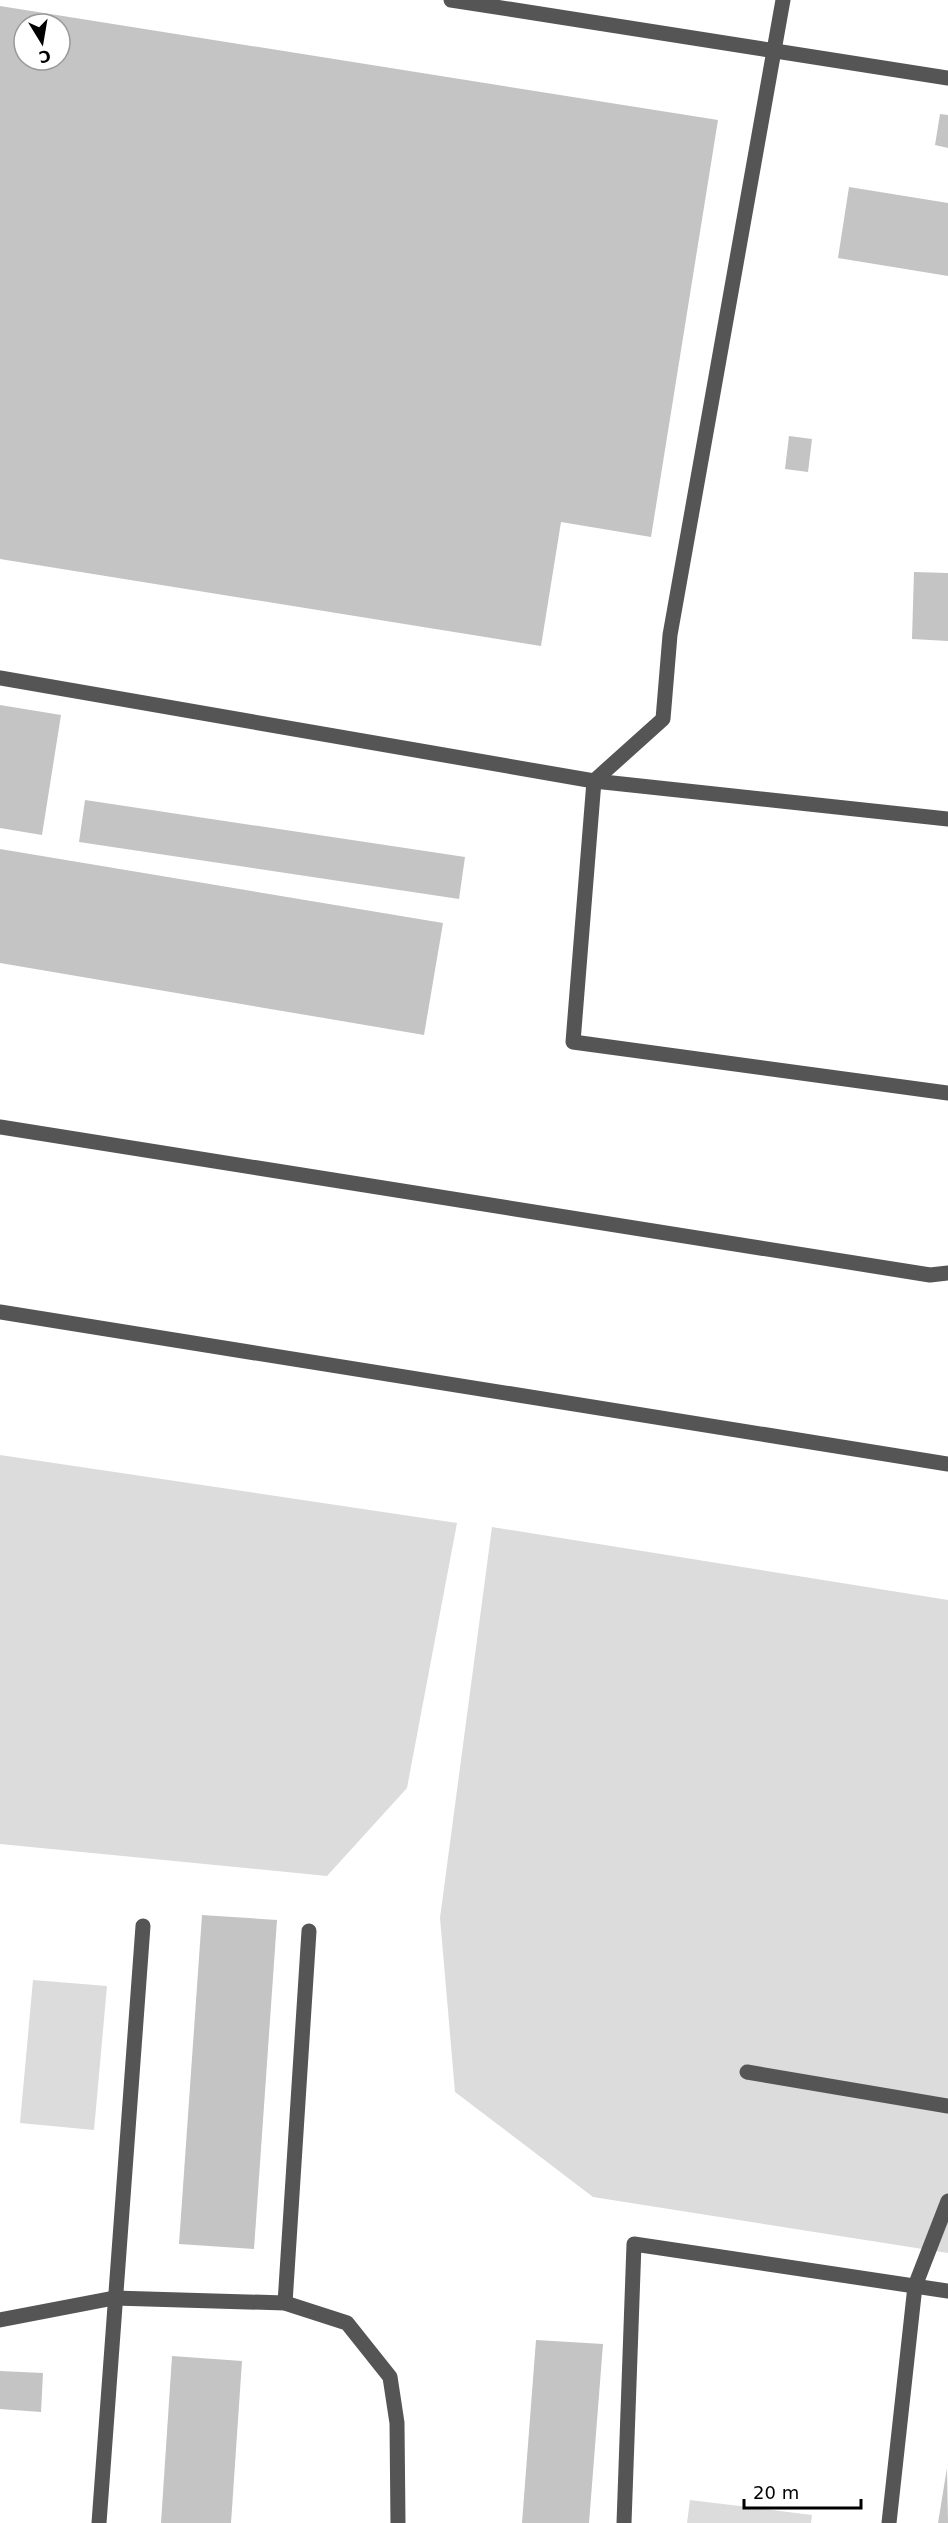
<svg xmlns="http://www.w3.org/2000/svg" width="948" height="2523" font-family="'DejaVu Sans',sans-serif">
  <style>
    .green { fill: #dcdcdc }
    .building { fill: #c4c4c4; fill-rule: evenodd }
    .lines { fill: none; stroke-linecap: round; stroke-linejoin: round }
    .minor { stroke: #555; stroke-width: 15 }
  </style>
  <rect width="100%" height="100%" fill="#fff"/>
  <g class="green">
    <path d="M 0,1455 L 457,1523 L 407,1788 L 327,1876 L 0,1844 Z"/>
    <path d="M 492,1527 L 948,1600 L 948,2253 L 593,2197 L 455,2092 L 440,1918 Z"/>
    <path d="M 33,1980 L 107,1986 L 94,2130 L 20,2123 Z"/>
    <path d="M 690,2500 L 812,2515 L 811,2523 L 687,2523 Z"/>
  </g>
  <g class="building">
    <path d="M 0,6 L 718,120 L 651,537 L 561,522 L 541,646 L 0,559 ZM 24,24 L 60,24 L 60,60 L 24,60 Z"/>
    <path d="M 940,114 L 948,115 L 948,148 L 935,145 Z"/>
    <path d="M 849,187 L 948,203 L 948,276 L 838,258 Z"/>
    <path d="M 789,436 L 812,439 L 808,472 L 785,469 Z"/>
    <path d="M 914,572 L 948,573 L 948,641 L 912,639 Z"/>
    <path d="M 0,705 L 61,715 L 42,835 L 0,828 Z"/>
    <path d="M 85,800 L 465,857 L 459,899 L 79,842 Z"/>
    <path d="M 0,849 L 443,923 L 424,1035 L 0,963 Z"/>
    <path d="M 202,1915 L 277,1920 L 254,2249 L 179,2244 Z"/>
    <path d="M 536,2340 L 603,2344 L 589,2523 L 522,2523 Z"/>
    <path d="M 172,2356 L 242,2361 L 231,2523 L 161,2523 Z"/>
    <path d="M 0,2371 L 43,2373 L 41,2412 L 0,2409 Z"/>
    <path d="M 947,2468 L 948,2523 L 938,2523 Z"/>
  </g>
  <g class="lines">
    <g class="minor">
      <path d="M 451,0 L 948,78"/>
      <path d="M 783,0 L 670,635 L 663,719 L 594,781 L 573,1042 L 948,1093"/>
      <path d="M 0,678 L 594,781 L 948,819"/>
      <path d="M 0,1127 L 930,1275 L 948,1273"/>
      <path d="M 0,1312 L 948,1464"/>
      <path d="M 747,2072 L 948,2106"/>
      <path d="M 285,2303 L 309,1931"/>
      <path d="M 0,2320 L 114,2298 L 285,2303 L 347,2323 L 390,2377 L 397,2423 L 398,2523"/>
      <path d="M 99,2523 L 143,1926"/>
      <path d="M 624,2523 L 634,2244 L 948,2291"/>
      <path d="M 889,2523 L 915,2286 L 948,2201"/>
    </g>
  </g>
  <g transform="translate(42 42) rotate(169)"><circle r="28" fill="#ffffff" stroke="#999999" stroke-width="1.5"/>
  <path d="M0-4.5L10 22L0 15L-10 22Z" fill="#000000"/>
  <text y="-9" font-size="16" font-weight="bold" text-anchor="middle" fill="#000000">С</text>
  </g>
  <path d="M744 2499v9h117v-9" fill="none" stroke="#000000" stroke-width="3"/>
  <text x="753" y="2499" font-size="18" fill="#000000" stroke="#ffffff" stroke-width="4.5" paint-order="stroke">20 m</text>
</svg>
